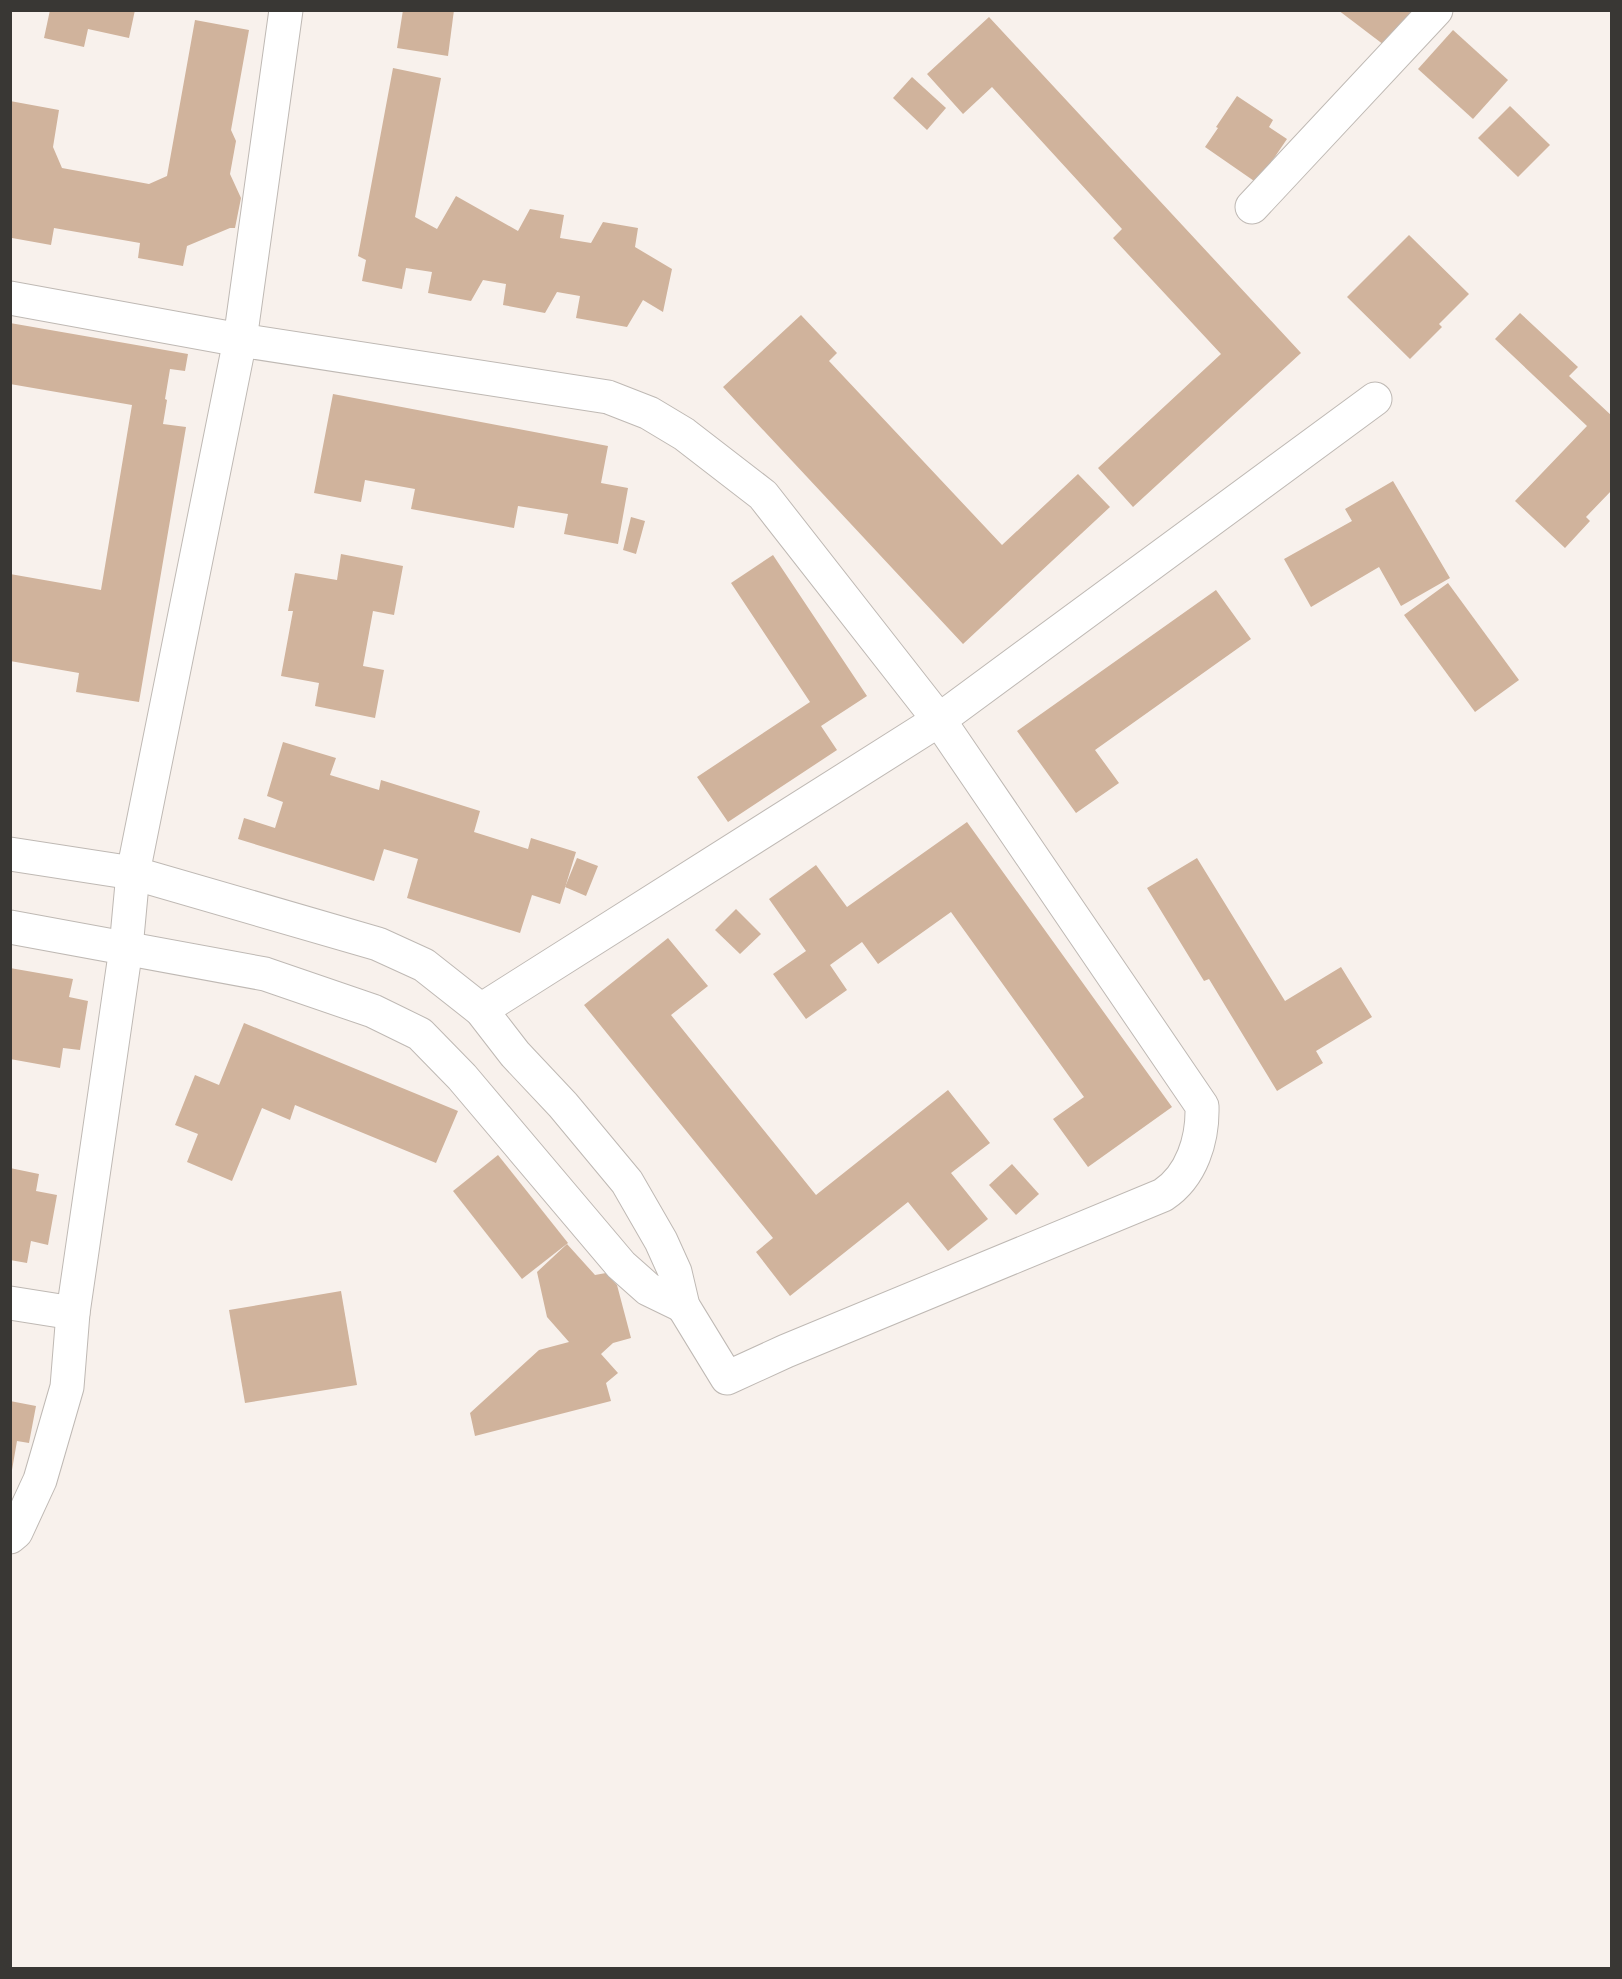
<svg xmlns="http://www.w3.org/2000/svg" width="1622" height="1979" font-family="'Space Grotesk',sans-serif">
  <style>
    .building { fill: #d0b39c }
    .lines { fill: none; stroke-linecap: round; stroke-linejoin: round }
    .street-casing { stroke: #bfb9b4; stroke-width: 35 }
    .street { stroke: #fff; stroke-width: 33 }
  </style>
  <rect width="100%" height="100%" fill="#f8f1ec"/>
  <g class="building">
    <path d="M 50,10 L 135,10 L 129,38 L 88,29 L 84,47 L 44,38 Z"/>
    <path d="M 403,10 L 454,10 L 448,56 L 397,48 Z"/>
    <path d="M 1338,10 L 1416,10 L 1388,48 Z"/>
    <path d="M 989,17 L 1301,353 L 1133,507 L 1098,468 L 1221,354 L 1113,238 L 1122,229 L 992,87 L 963,114 L 927,74 Z"/>
    <path d="M 195,20 L 249,30 L 231,130 L 236,141 L 230,174 L 241,198 L 235,228 L 230,228 L 187,246 L 183,266 L 138,258 L 140,243 L 54,228 L 51,245 L 12,238 L 10,101 L 59,110 L 53,147 L 62,168 L 149,184 L 167,176 Z"/>
    <path d="M 1453,30 L 1508,80 L 1473,119 L 1418,69 Z"/>
    <path d="M 393,68 L 441,78 L 415,217 L 437,229 L 456,196 L 518,231 L 530,209 L 564,215 L 560,238 L 591,243 L 603,222 L 638,228 L 635,247 L 672,269 L 663,312 L 643,300 L 627,327 L 576,318 L 580,296 L 557,292 L 545,313 L 503,305 L 506,284 L 483,280 L 471,301 L 428,293 L 432,272 L 406,268 L 402,289 L 362,281 L 366,260 L 358,256 Z"/>
    <path d="M 912,77 L 946,108 L 927,130 L 893,98 Z"/>
    <path d="M 1237,96 L 1273,120 L 1269,127 L 1287,139 L 1257,183 L 1205,147 L 1218,128 L 1216,127 Z"/>
    <path d="M 1510,106 L 1550,145 L 1518,177 L 1478,138 Z"/>
    <path d="M 1409,235 L 1469,294 L 1439,324 L 1442,327 L 1410,359 L 1347,297 Z"/>
    <path d="M 1520,313 L 1578,367 L 1569,376 L 1612,416 L 1612,490 L 1586,517 L 1590,521 L 1565,548 L 1515,501 L 1587,426 L 1495,339 Z"/>
    <path d="M 801,315 L 837,353 L 829,361 L 1002,545 L 1078,474 L 1110,507 L 963,644 L 723,387 Z"/>
    <path d="M 10,323 L 188,354 L 185,371 L 170,369 L 165,399 L 167,400 L 163,424 L 186,427 L 139,702 L 76,692 L 79,673 L 10,661 L 10,574 L 101,590 L 132,405 L 10,384 Z"/>
    <path d="M 333,394 L 608,446 L 601,483 L 628,488 L 618,544 L 564,534 L 568,514 L 518,506 L 514,528 L 411,509 L 415,489 L 365,480 L 361,502 L 314,493 Z"/>
    <path d="M 1393,481 L 1450,578 L 1401,606 L 1379,567 L 1311,607 L 1284,559 L 1352,521 L 1345,509 Z"/>
    <path d="M 631,517 L 645,521 L 636,554 L 623,550 Z"/>
    <path d="M 341,554 L 403,566 L 394,615 L 373,611 L 363,666 L 384,670 L 375,718 L 315,706 L 319,683 L 281,676 L 293,611 L 288,611 L 295,573 L 337,580 Z"/>
    <path d="M 773,555 L 867,696 L 821,726 L 837,750 L 728,822 L 697,777 L 810,702 L 731,583 Z"/>
    <path d="M 1448,583 L 1519,680 L 1475,712 L 1404,615 Z"/>
    <path d="M 1216,590 L 1251,639 L 1095,750 L 1119,783 L 1076,813 L 1017,731 Z"/>
    <path d="M 283,742 L 336,758 L 330,775 L 379,790 L 381,780 L 480,811 L 474,832 L 528,849 L 531,838 L 576,852 L 560,904 L 532,895 L 520,933 L 407,898 L 418,859 L 384,849 L 374,881 L 238,839 L 244,818 L 275,828 L 283,802 L 267,796 Z"/>
    <path d="M 967,822 L 1172,1107 L 1088,1167 L 1053,1119 L 1084,1097 L 951,912 L 878,964 L 862,942 L 830,965 L 847,990 L 806,1019 L 773,974 L 806,951 L 769,899 L 816,865 L 847,907 Z"/>
    <path d="M 577,858 L 598,866 L 586,896 L 565,887 Z"/>
    <path d="M 1197,858 L 1285,1001 L 1341,967 L 1372,1017 L 1316,1051 L 1323,1063 L 1277,1091 L 1209,979 L 1204,981 L 1147,888 Z"/>
    <path d="M 736,909 L 761,934 L 740,954 L 715,930 Z"/>
    <path d="M 668,938 L 708,986 L 671,1015 L 816,1195 L 948,1090 L 990,1143 L 951,1173 L 988,1219 L 948,1251 L 908,1202 L 790,1296 L 756,1252 L 773,1238 L 584,1005 Z"/>
    <path d="M 10,968 L 73,979 L 69,997 L 88,1001 L 80,1050 L 63,1048 L 60,1068 L 10,1059 Z"/>
    <path d="M 244,1023 L 458,1111 L 436,1163 L 295,1105 L 290,1120 L 262,1108 L 232,1181 L 187,1162 L 198,1134 L 175,1125 L 195,1075 L 219,1085 Z"/>
    <path d="M 498,1155 L 568,1243 L 522,1279 L 453,1191 Z"/>
    <path d="M 1012,1164 L 1039,1194 L 1016,1215 L 989,1185 Z"/>
    <path d="M 10,1168 L 39,1174 L 36,1191 L 57,1195 L 48,1245 L 31,1241 L 27,1263 L 10,1260 Z"/>
    <path d="M 567,1244 L 595,1275 L 606,1273 L 617,1285 L 631,1338 L 613,1343 L 601,1354 L 618,1373 L 606,1383 L 611,1401 L 475,1436 L 470,1413 L 539,1350 L 569,1342 L 547,1317 L 537,1272 Z"/>
    <path d="M 341,1291 L 357,1385 L 245,1403 L 229,1310 Z"/>
    <path d="M 10,1401 L 36,1406 L 29,1443 L 17,1441 L 12,1470 Z"/>
  </g>
  <g class="lines">
    <defs>
      <g id="street">
        <path d="M 1252,207 L 1436,10"/>
        <path d="M 10,298 L 240,340 L 608,397 L 649,413 L 684,434 L 763,495 L 939,720 L 1202,1106 C 1203,1139 1192,1176 1163,1195 L 786,1351 L 727,1378 L 683,1306 L 675,1272 L 661,1241 L 627,1182 L 563,1105 L 515,1054 L 481,1010 L 424,965 L 378,944 L 133,873 L 10,854"/>
        <path d="M 10,927 L 265,974 L 373,1011 L 420,1034 L 462,1077 L 621,1265 L 648,1289 L 683,1306"/>
        <path d="M 481,1010 L 939,720 L 1375,399"/>
        <path d="M 10,1303 L 73,1313"/>
        <path d="M 10,1537 L 16,1532 L 40,1480 L 67,1387 L 73,1313 L 126,948 L 133,873 L 240,340 L 286,10"/>
      </g>
    </defs>
    <use href="#street" class="street-casing"/>
    <use href="#street" class="street"/>
  </g>
  <rect width="1622" height="1979" fill="none" stroke="#393734" stroke-width="24"/>
</svg>
